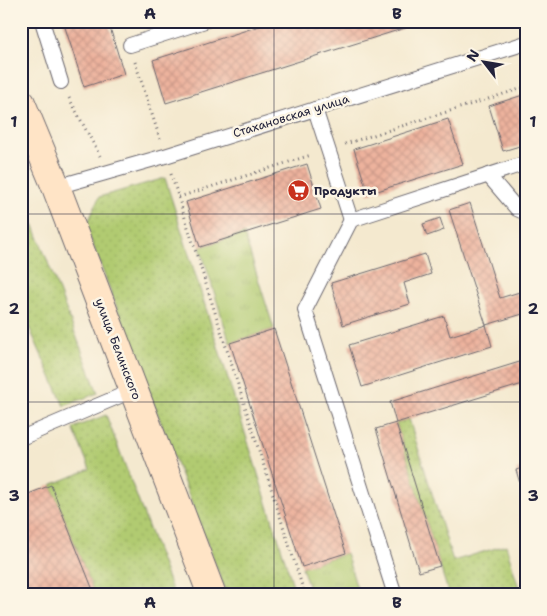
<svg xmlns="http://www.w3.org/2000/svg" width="547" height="616" font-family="'Shantell Sans',sans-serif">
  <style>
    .grass { fill: url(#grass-dots); stroke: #6a7656 }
    .park { fill: url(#park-tufts); stroke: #6a7656 }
    .building { fill: url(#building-cross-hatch) }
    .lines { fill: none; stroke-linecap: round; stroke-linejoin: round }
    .lane-casing { stroke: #6c686f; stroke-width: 16 }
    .secondary-casing { stroke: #6c686f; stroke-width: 30 }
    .path { stroke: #6c686f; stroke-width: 3; stroke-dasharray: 1 4; stroke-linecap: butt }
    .lane { stroke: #fff; stroke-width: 14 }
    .secondary { stroke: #ffe4c6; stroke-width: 28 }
    .grid { fill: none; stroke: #22223b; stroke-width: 1; stroke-opacity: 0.55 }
    .labels { text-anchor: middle; stroke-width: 5; stroke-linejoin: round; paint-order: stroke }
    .street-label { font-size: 12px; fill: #22223b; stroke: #fcf5e5 }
    .poi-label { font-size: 12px; font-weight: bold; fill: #22223b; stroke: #fcf5e5; text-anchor: start }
    .neatline { fill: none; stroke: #22223b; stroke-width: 2 }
    .grid-label { font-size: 16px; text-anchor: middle; font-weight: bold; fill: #22223b }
  </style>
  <defs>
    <pattern id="grass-dots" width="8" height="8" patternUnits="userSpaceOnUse" patternTransform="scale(1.25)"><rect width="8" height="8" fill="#b1cb71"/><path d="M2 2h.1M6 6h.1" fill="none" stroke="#98ae63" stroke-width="1.8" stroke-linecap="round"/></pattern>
    <pattern id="park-tufts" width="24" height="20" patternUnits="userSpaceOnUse" patternTransform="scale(1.25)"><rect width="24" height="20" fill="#b1cb71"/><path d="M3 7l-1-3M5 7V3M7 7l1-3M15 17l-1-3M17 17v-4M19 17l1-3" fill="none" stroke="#98ae63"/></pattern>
    <pattern id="building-cross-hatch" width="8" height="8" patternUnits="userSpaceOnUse" patternTransform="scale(1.25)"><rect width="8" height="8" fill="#edb29d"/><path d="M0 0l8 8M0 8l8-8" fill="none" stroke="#cb9988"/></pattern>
  </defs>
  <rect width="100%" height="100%" fill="#fcf5e5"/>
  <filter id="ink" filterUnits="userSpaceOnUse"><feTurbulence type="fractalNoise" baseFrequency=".02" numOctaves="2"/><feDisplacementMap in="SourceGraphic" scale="10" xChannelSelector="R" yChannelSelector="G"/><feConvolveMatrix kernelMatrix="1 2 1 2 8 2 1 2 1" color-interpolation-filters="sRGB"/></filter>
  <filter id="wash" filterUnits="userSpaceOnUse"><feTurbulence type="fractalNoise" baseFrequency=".0096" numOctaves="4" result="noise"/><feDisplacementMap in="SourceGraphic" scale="20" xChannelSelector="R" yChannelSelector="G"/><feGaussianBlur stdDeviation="1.12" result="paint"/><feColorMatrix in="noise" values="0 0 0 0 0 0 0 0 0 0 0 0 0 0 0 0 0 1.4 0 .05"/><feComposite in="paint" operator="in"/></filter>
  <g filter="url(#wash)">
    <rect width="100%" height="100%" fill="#f4e9cf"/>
    <g class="grass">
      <path d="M 165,178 L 296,595 L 227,595 L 86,227 L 99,197 Z"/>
      <path d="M 21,192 L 98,393 L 64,406 L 21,309 Z"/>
      <path d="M 106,415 L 174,595 L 95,595 L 51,485 L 90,469 L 73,428 Z"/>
      <path d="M 409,419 L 453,561 L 506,545 L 521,595 L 449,595 L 396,423 Z"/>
    </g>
    <g class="park">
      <path d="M 244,234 L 274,329 L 230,343 L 200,247 Z"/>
      <path d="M 346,553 L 359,595 L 311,595 L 302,567 Z"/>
    </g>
    <g id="blocks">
      <g class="building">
        <path d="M 63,21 L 108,21 L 124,74 L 84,87 Z"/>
        <path d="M 275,21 L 424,21 L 424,22 L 166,103 L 153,60 Z"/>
        <path d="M 526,94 L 526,144 L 503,151 L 489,106 Z"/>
        <path d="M 448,119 L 463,164 L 368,194 L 354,149 Z"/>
        <path d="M 307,164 L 321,209 L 200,247 L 186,202 Z"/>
        <path d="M 470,203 L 500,298 L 526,290 L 526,313 L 486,325 L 492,346 L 362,387 L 349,345 L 444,316 L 450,336 L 486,325 L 449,210 Z"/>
        <path d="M 440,218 L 444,230 L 427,236 L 423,224 Z"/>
        <path d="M 425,254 L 431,274 L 404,283 L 410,304 L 343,325 L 331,283 Z"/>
        <path d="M 274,329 L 346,553 L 302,567 L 230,343 Z"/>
        <path d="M 526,360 L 526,383 L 396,423 L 440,566 L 419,572 L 376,429 L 396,423 L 390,402 Z"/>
        <path d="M 526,467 L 526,500 L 525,500 L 516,470 Z"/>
        <path d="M 51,485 L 95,595 L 25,595 L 21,584 L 21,497 Z"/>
      </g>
    </g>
  </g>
  <g filter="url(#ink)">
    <use href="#blocks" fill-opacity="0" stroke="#6c686f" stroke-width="1"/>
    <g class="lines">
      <defs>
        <g id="lane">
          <path d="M 42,21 L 61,82"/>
          <path d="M 130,45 L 205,21"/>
          <path d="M 315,109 L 351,220"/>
          <path d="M 488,175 L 517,209 L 526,213"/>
          <path d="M 56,187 L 165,156 L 526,43"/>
          <path d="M 21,438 L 134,390"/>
          <path d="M 395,595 L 305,310 L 351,220 L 526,163"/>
        </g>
        <path id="secondary" d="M 21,103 L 56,187 L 212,595"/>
      </defs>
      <use href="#lane" class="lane-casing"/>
      <use href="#secondary" class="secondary-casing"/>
      <g class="path">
        <path d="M 135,62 L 160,139"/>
        <path d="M 69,98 L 100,156"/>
        <path d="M 345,144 L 526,87"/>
        <path d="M 171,174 L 305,595"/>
        <path d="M 179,197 L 311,155"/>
      </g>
      <use href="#lane" class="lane"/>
      <use href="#secondary" class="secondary"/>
    </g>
  </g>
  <path class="grid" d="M 274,21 L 274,595M 21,214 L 526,214M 21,402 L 526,402"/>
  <defs>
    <symbol id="supermarket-disc" viewBox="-11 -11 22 22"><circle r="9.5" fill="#c8321e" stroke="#fcf5e5"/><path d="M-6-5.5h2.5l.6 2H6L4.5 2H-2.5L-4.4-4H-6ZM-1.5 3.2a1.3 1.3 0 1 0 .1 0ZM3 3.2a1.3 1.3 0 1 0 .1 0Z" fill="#fff"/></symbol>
  </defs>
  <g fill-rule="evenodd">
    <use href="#supermarket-disc" x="286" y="178" width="25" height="25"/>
  </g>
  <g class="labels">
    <g class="street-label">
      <text transform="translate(291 116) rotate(-17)" y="4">Стахановская улица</text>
      <text transform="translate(118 349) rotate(69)" y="4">улица Белинского</text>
    </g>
    <g class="poi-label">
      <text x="314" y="195">Продукты</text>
    </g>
  </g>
  <rect width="547" height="616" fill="none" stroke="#fcf5e5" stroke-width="55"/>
  <g transform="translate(484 62) rotate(301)" stroke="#fcf5e5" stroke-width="4" paint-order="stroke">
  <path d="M0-4L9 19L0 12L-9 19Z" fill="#22223b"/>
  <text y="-8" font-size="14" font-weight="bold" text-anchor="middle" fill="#22223b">N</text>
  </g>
  <rect x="28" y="28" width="492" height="560" class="neatline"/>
  <g class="grid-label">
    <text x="150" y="19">A</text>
    <text x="397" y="19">B</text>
    <text x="14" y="127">1</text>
    <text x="533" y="127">1</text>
    <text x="14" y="314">2</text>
    <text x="533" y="314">2</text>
    <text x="14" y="501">3</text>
    <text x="533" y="501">3</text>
    <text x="150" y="608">A</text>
    <text x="397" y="608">B</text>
  </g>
</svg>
